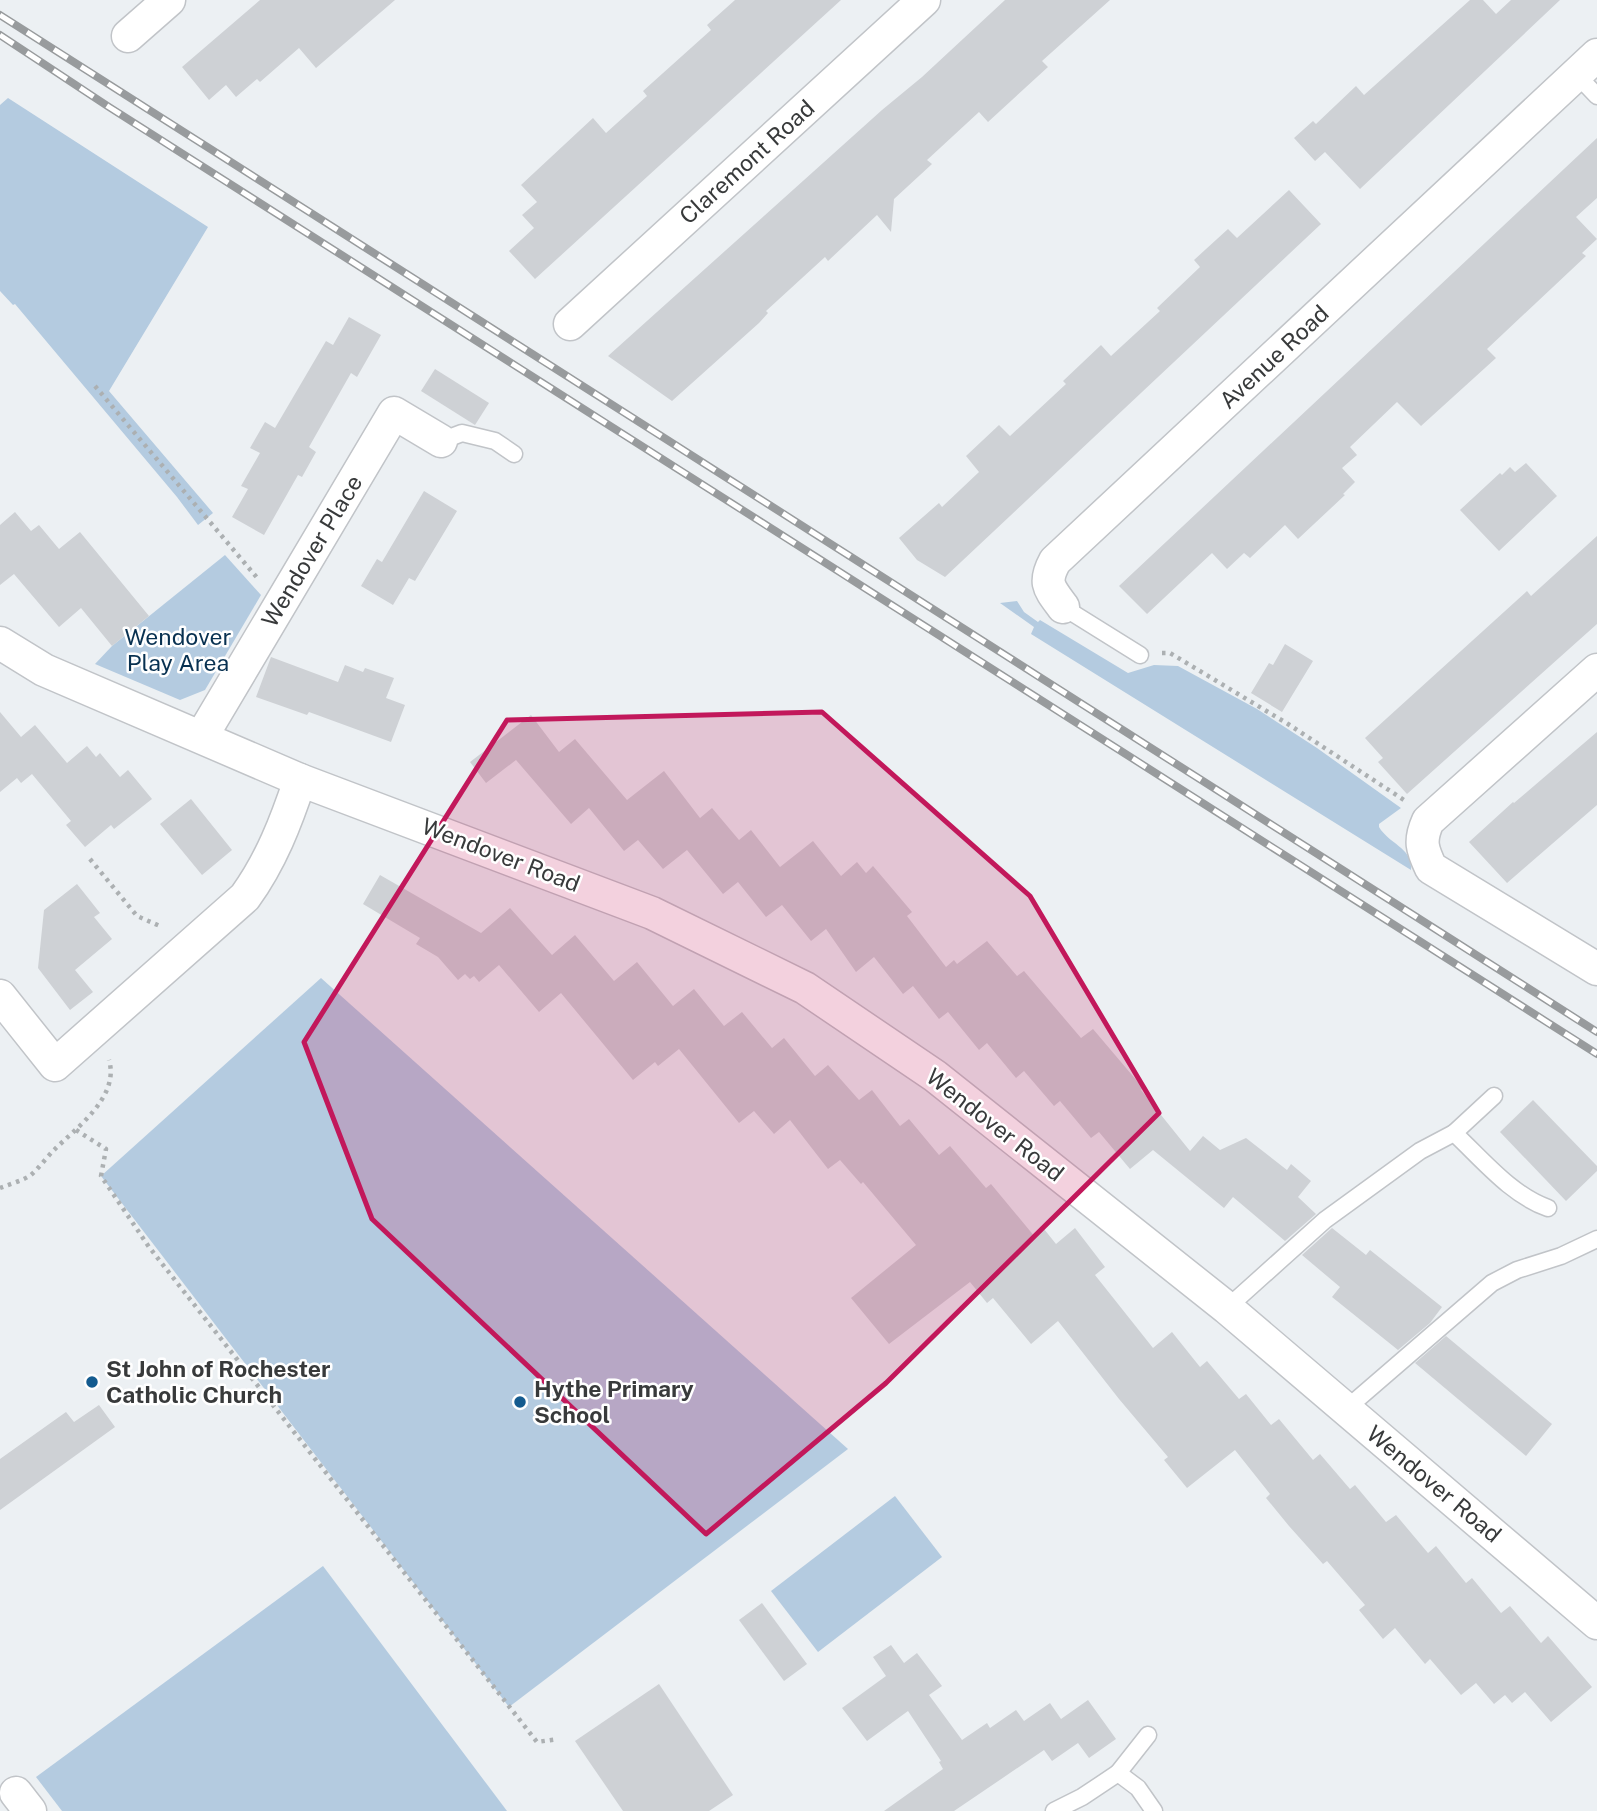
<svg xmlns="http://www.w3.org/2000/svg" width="1597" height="1811" font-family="'Public Sans',sans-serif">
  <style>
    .green { fill: #b4cbe0 }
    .building { fill: #ced1d5 }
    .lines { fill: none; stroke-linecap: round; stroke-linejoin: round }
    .lane-casing { stroke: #c1c4c8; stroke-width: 19 }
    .street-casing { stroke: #c1c4c8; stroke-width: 35 }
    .path { stroke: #acb0b2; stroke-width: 4.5; stroke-dasharray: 3.5 5; stroke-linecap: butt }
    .lane { stroke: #fff; stroke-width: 16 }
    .street { stroke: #fff; stroke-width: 32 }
    .rail-casing { stroke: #989b9d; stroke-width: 8 }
    .rail { stroke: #fff; stroke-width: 5; stroke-dasharray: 16; stroke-linecap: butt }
    .marked { fill: #c2185b; fill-opacity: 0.2; stroke: #c2185b; stroke-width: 5; stroke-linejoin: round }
    .poi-dot { fill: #145b8f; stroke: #fff; stroke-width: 2.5 }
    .labels { text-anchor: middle; stroke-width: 5; stroke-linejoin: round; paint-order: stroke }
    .street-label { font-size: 23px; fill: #383a3b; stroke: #fff }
    .park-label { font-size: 23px; fill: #083151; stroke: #fff }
    .poi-label { font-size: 23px; font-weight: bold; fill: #383a3b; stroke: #fff; text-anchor: start }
  </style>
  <rect width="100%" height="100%" fill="#ecf0f3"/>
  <g class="green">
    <path d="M 8,98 L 208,227 L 109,391 L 213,513 L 198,525 L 177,497 L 15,304 L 13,305 L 0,291 L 0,105 Z"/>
    <path d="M 225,555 L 261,595 L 205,690 L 180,700 L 95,664 L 112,646 Z"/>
    <path d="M 1017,601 L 1024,612 L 1038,622 L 1040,620 L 1128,673 L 1154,665 L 1178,666 L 1257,709 L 1317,748 L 1401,808 L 1379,824 L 1379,827 C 1389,844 1413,848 1411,870 L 1031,634 L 1034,627 L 1000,603 Z"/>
    <path d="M 321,978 L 848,1449 L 509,1707 L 101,1176 Z"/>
    <path d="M 895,1496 L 942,1557 L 818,1652 L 771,1591 Z"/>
    <path d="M 323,1566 L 507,1811 L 62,1811 L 36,1777 Z"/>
  </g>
  <g class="building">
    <path d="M 260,0 L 395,0 L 316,68 L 299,48 L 260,82 L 257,79 L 236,97 L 226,85 L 209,100 L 182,67 Z"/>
    <path d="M 735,0 L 841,0 L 535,279 L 509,251 L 534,228 L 522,215 L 537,202 L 521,185 L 593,118 L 606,133 L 647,96 L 643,91 L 711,30 L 707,25 Z"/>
    <path d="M 1005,0 L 1110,0 L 1042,61 L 1048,67 L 988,122 L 979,112 L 927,160 L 932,164 L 894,199 L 891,232 L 877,215 L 828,261 L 825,257 L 766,311 L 768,313 L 759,323 L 672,401 L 608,356 L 882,110 L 922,77 Z"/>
    <path d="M 1470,0 L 1483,0 L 1496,14 L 1511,0 L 1560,0 L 1360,189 L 1325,152 L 1315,161 L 1294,138 L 1313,121 L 1316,124 L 1356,86 L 1364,95 Z"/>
    <path d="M 1597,138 L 1597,198 L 1576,217 L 1597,239 L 1582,253 L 1586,256 L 1487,349 L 1496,358 L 1421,426 L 1397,402 L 1350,447 L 1357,455 L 1342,468 L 1355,482 L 1343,494 L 1345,495 L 1298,539 L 1285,525 L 1250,558 L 1244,553 L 1227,569 L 1212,553 L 1147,614 L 1119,586 Z"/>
    <path d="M 1289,190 L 1321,224 L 945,577 L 917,560 L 899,538 L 939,503 L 942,507 L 979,472 L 966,456 L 999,425 L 1010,436 L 1066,384 L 1063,381 L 1101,345 L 1111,356 L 1160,311 L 1157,308 L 1200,267 L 1194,260 L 1228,229 L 1237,238 Z"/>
    <path d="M 349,317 L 381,335 L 357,377 L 351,373 L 309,447 L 316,452 L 302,477 L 298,475 L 264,535 L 232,517 L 248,489 L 241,486 L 260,453 L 250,448 L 265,422 L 275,428 L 326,341 L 333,345 Z"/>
    <path d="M 435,369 L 489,403 L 475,425 L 421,391 Z"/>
    <path d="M 1526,463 L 1557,496 L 1499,551 L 1460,510 L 1500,473 L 1502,475 L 1510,467 L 1515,472 Z"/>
    <path d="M 424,491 L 457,511 L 415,581 L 409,578 L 393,605 L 361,586 L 377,559 L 382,562 Z"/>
    <path d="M 15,512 L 31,531 L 39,525 L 59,549 L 80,532 L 149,616 L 112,646 L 81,608 L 59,627 L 14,574 L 0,585 L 0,525 Z"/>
    <path d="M 1597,536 L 1597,624 L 1407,794 L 1378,762 L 1383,758 L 1365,738 L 1527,591 L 1531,596 Z"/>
    <path d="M 1285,644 L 1313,661 L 1282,712 L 1251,693 L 1269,663 L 1273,665 Z"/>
    <path d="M 271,657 L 338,682 L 345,665 L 363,672 L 365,668 L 394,678 L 386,698 L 405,705 L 391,742 L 309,712 L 307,715 L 256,697 Z"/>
    <path d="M 0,712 L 21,737 L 35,725 L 67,763 L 87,746 L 96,757 L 100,753 L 120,777 L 128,770 L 152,799 L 114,829 L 111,825 L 85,847 L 66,825 L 71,821 L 32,774 L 21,783 L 17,778 L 0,792 Z"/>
    <path d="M 531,715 L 559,752 L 575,739 L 627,800 L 664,771 L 700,818 L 712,808 L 739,840 L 751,830 L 780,867 L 813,841 L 841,876 L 857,862 L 866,873 L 873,866 L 912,912 L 907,916 L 946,967 L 954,960 L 957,964 L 987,941 L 1017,976 L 1024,971 L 1081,1038 L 1093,1029 L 1143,1088 L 1141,1090 L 1149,1100 L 1190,1151 L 1203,1136 L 1220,1150 L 1246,1138 L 1287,1170 L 1291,1164 L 1311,1181 L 1298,1197 L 1316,1214 L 1285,1241 L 1233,1197 L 1224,1208 L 1153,1150 L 1130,1169 L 1099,1132 L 1091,1138 L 1060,1101 L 1054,1106 L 1024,1071 L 1016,1078 L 987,1043 L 979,1050 L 948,1012 L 939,1019 L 913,986 L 903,994 L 874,957 L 856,972 L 826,929 L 811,941 L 782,905 L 766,917 L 738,882 L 723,894 L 687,850 L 663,869 L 638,840 L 624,851 L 589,808 L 571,824 L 516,760 L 486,783 L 470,762 Z"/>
    <path d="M 1597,732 L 1597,805 L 1507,883 L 1469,842 L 1513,802 L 1514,803 Z"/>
    <path d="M 191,799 L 232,850 L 202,875 L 160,824 Z"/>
    <path d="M 380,875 L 481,933 L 510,908 L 552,955 L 575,935 L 614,981 L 637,962 L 673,1006 L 694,989 L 724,1026 L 742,1012 L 772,1048 L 784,1038 L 815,1076 L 828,1065 L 859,1100 L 872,1090 L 900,1126 L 909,1119 L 939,1155 L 950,1146 L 986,1188 L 991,1184 L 1035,1237 L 1044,1229 L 1056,1244 L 1075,1228 L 1105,1267 L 1095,1275 L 1153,1348 L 1172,1332 L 1200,1367 L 1207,1361 L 1239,1399 L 1246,1394 L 1271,1425 L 1279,1419 L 1313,1460 L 1320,1454 L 1350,1489 L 1355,1485 L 1386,1522 L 1396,1515 L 1428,1553 L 1436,1546 L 1466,1583 L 1472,1578 L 1501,1613 L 1510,1606 L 1541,1643 L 1548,1636 L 1592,1687 L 1551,1722 L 1525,1692 L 1512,1703 L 1505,1695 L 1494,1704 L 1476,1683 L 1461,1695 L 1430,1659 L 1425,1664 L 1395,1628 L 1383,1639 L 1359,1610 L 1365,1605 L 1327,1561 L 1323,1564 L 1289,1526 L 1266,1498 L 1270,1494 L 1235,1450 L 1187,1488 L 1164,1460 L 1168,1457 L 1119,1399 L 1058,1321 L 1031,1344 L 993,1298 L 987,1303 L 970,1282 L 889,1344 L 851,1298 L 916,1245 L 863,1182 L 861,1184 L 840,1160 L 828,1169 L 790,1120 L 774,1134 L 754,1111 L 739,1123 L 679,1049 L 658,1066 L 655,1062 L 633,1080 L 561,993 L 539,1012 L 499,965 L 479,982 L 474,976 L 470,979 L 465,974 L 458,980 L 438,957 L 416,944 L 420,938 L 363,904 Z"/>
    <path d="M 77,884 L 100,913 L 94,917 L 112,939 L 75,970 L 93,992 L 70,1010 L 38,968 L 44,910 Z"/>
    <path d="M 1533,1100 L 1597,1166 L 1597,1171 L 1566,1201 L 1500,1132 Z"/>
    <path d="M 1332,1228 L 1366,1255 L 1370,1250 L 1442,1307 L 1430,1323 L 1398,1350 L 1332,1297 L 1340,1287 L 1302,1255 Z"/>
    <path d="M 1446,1336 L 1552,1424 L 1526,1456 L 1415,1363 Z"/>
    <path d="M 99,1405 L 115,1427 L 0,1510 L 0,1459 L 66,1412 L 74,1422 Z"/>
    <path d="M 762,1603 L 807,1664 L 784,1681 L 739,1620 Z"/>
    <path d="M 891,1645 L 904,1663 L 917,1653 L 942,1686 L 929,1695 L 962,1740 L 987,1723 L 990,1728 L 1016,1710 L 1024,1721 L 1050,1703 L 1061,1719 L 1088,1700 L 1116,1739 L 1089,1758 L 1078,1743 L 1052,1761 L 1044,1750 L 954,1811 L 884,1811 L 943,1769 L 939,1762 L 941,1761 L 908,1711 L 867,1741 L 842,1708 L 886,1676 L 873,1657 Z"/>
    <path d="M 659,1684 L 733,1795 L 709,1811 L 623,1811 L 575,1741 Z"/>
  </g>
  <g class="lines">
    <defs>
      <g id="lane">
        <path d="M 1576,74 L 1597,96"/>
        <path d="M 441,441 L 462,433 L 495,441 L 514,454"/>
        <path d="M 1063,607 L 1140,655"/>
        <path d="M 1454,1133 L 1494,1096"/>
        <path d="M 1227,1308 L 1325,1220 L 1420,1151 L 1454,1133 C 1482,1159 1511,1195 1548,1208"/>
        <path d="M 1346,1409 L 1492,1283 L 1517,1270 L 1561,1256 L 1597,1239"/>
        <path d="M 1118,1773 L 1148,1735"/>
        <path d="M 1054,1811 L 1082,1797 L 1118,1773 L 1138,1788 L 1154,1811"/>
      </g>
      <g id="street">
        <path d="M 128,36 L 169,0"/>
        <path d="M 570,324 L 924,0"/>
        <path d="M 1063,607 C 1049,588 1043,583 1055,561 L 1597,55"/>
        <path d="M 0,643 L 44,670 L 300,780 L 652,913 L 805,988 L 935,1076 L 1227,1308 L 1597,1623"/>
        <path d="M 1597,670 L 1428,821 C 1419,841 1422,849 1431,868 L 1597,969"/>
        <path d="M 202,736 L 394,413 L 441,441"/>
        <path d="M 0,996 L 55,1065 L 245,897 C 271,861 286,822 300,780"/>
        <path d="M 16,1793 L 30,1811"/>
      </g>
    </defs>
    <use href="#lane" class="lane-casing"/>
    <use href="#street" class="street-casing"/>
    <g class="path">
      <path d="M 95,386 L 259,580"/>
      <path d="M 1162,653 L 1170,653 L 1288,724 L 1404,800"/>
      <path d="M 90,859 L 137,916 L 162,927"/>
      <path d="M 76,1130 L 106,1149 L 101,1176 L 149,1247 L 537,1742 L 558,1739"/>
      <path d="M 0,1188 C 10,1184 22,1181 31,1175 C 39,1168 46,1158 54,1150 C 76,1128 120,1097 109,1060"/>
    </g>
    <use href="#lane" class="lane"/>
    <use href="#street" class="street"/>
    <defs>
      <g id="rail">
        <path d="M 0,15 L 1597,1032"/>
        <path d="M 0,35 L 109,107 L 1597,1054"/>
      </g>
    </defs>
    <use href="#rail" class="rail-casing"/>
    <use href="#rail" class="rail"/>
  </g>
  <path class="marked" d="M 822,712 L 1030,896 L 1159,1113 L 886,1383 L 706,1534 L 372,1219 L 304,1042 L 507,720 Z"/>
  <g class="poi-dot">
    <circle cx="92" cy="1382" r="7"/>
    <circle cx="520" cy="1402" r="7"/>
  </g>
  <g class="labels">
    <g class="street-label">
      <text transform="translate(747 162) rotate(-42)" y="8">Claremont Road</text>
      <text transform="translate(1274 357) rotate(-43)" y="8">Avenue Road</text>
      <text transform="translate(312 551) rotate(-59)" y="8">Wendover Place</text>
      <text transform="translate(501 855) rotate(21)" y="8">Wendover Road</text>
      <text transform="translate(995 1125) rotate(38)" y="8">Wendover Road</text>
      <text transform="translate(1434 1484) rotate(40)" y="8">Wendover Road</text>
    </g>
    <g class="park-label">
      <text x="178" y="645">Wendover<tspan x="178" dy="26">Play Area</tspan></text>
    </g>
    <g class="poi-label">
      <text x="106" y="1377">St John of Rochester<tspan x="106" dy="26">Catholic Church</tspan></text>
      <text x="534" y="1397">Hythe Primary<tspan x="534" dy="26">School</tspan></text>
    </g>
  </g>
</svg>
